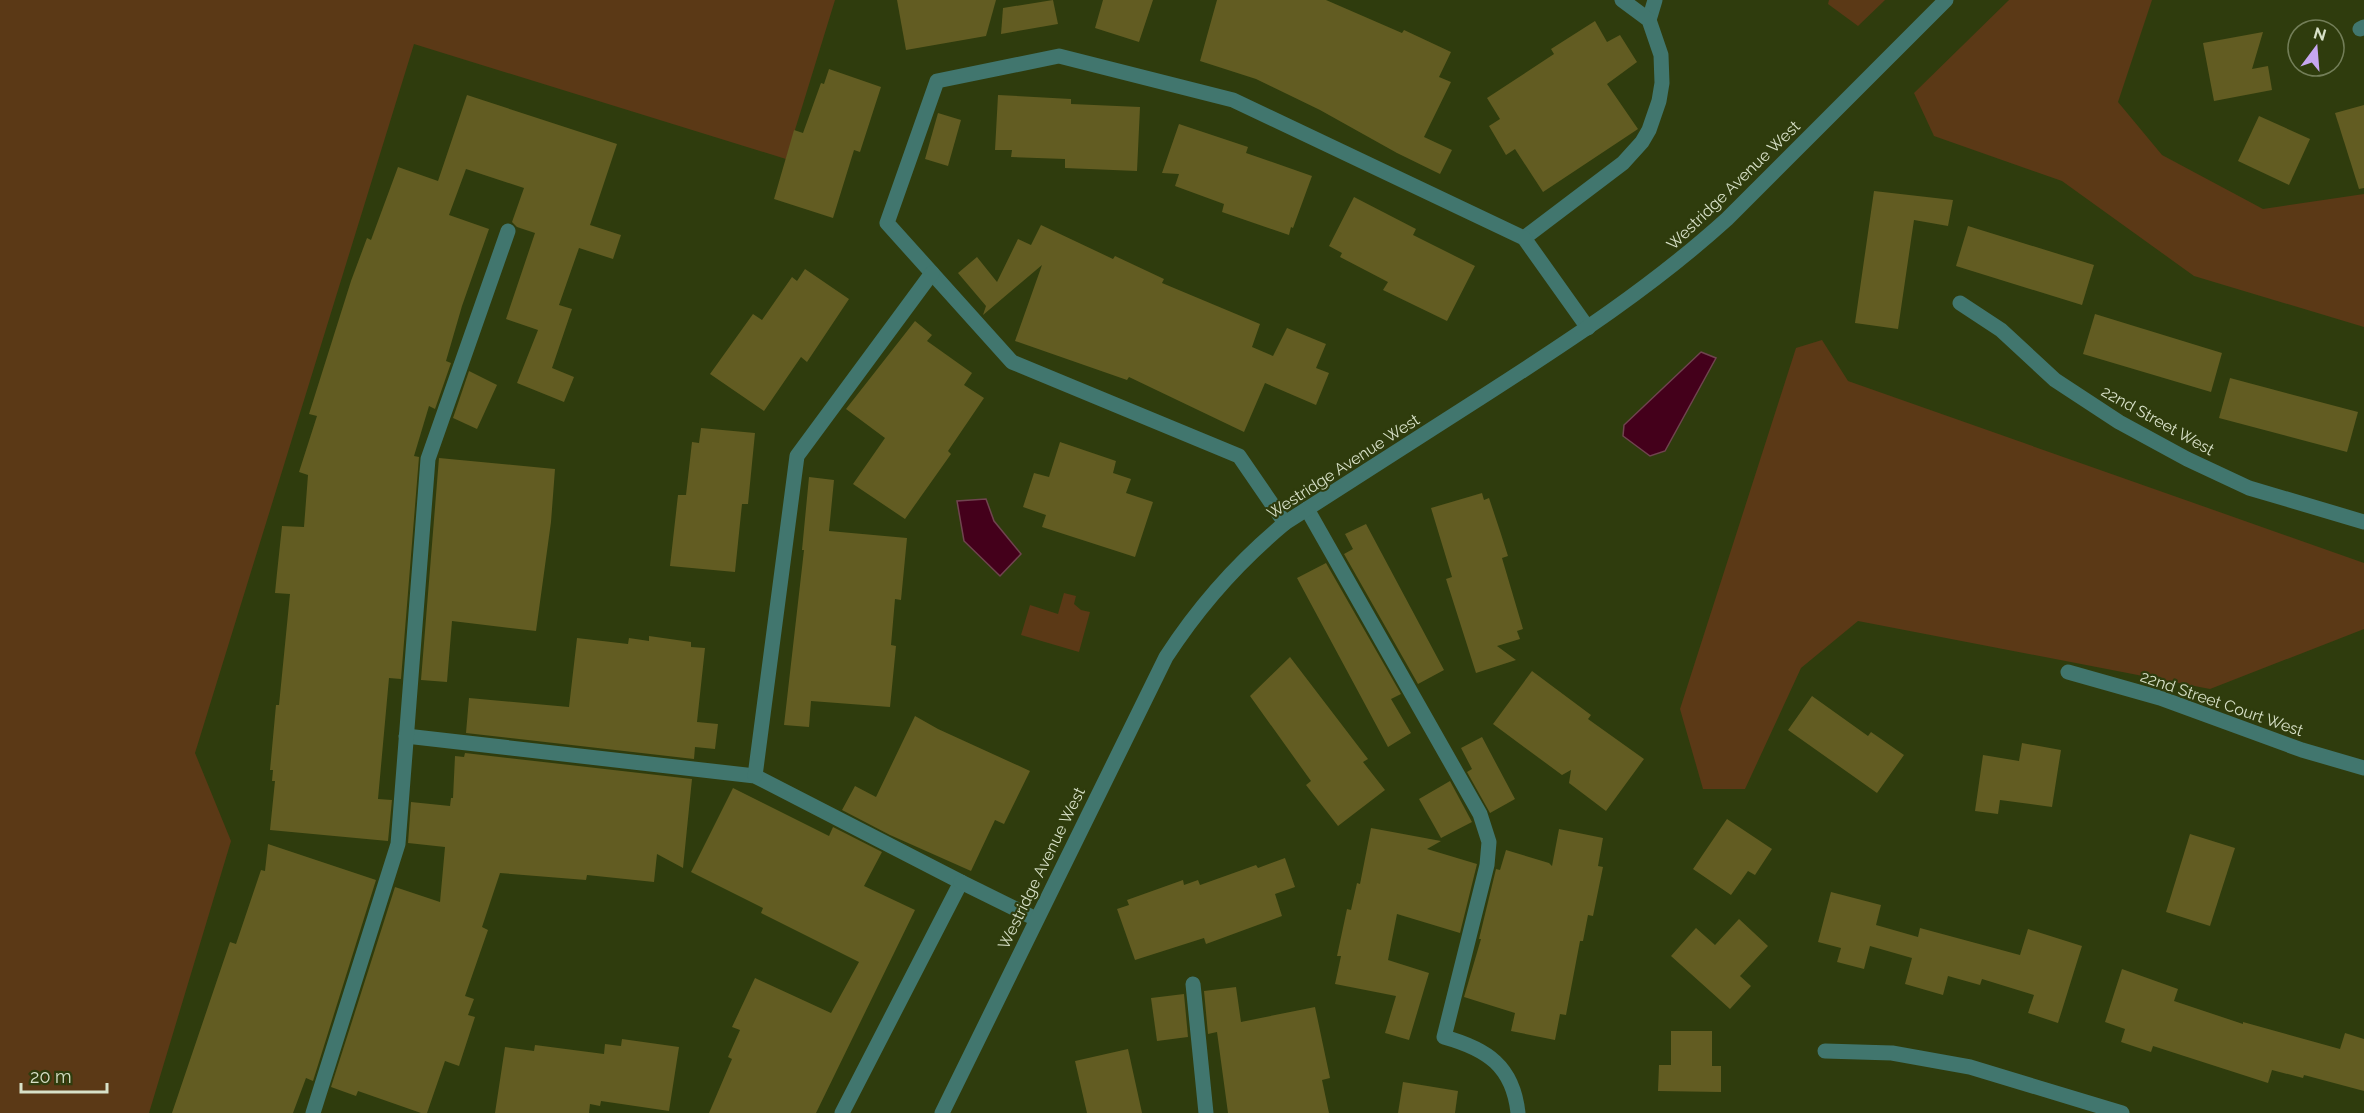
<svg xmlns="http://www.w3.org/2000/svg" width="2364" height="1113" font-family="Raleway,sans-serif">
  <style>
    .green { fill: #5b3916 }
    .water { fill: #44001b; stroke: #70444f; stroke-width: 1.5 }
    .building { fill: #625c22 }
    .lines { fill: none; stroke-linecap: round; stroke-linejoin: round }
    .minor { stroke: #41766e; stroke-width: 15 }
    .labels { text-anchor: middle; stroke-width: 4.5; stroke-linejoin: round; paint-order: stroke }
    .street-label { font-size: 16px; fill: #d8e1c8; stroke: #2f3c0d }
  </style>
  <rect width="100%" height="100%" fill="#2f3c0d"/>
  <g class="green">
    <path d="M 0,0 L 835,0 L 786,159 L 414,44 L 195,753 L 231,841 L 149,1113 L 0,1113 Z"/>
    <path d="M 1829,0 L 1885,0 L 1858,26 L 1828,4 Z"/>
    <path d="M 2009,0 L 2152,0 L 2118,102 L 2162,155 L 2263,209 L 2364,194 L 2364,327 L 2194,276 L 2062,181 L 1934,136 L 1914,93 Z"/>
    <path d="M 1822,340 L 1848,381 L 2364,563 L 2364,629 L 2210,689 L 1858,621 L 1801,668 L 1745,789 L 1703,789 L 1680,709 L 1796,348 Z"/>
    <path d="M 1064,593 L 1076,596 L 1074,604 L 1081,610 L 1090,612 L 1079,652 L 1021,635 L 1030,605 L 1058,614 Z"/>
  </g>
  <g class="water">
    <path d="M 1701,352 L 1716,358 L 1665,451 L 1650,456 L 1623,436 L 1624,425 Z"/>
    <path d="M 986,499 L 994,521 L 1021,554 L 1000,576 L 964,541 L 957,501 Z"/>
  </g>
  <g class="building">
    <path d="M 897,0 L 996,0 L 986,36 L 906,50 Z"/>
    <path d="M 1053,0 L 1058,24 L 1001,34 L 1003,8 Z"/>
    <path d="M 1103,0 L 1153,0 L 1139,42 L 1095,28 Z"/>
    <path d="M 1217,0 L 1326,0 L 1402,33 L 1404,30 L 1451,52 L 1439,77 L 1451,82 L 1424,137 L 1452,150 L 1440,174 L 1397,153 L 1320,110 L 1256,79 L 1200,61 Z"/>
    <path d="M 1595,21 L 1607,42 L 1620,35 L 1637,62 L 1607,84 L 1638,129 L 1543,192 L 1515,149 L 1506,155 L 1489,126 L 1500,119 L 1487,98 L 1554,54 L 1551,49 Z"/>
    <path d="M 2263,32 L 2252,69 L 2268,66 L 2272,90 L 2214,101 L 2203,43 Z"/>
    <path d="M 829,69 L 881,87 L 860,152 L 854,150 L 833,218 L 774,199 L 794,130 L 803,133 L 821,83 L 824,84 Z"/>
    <path d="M 467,95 L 617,144 L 590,225 L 621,235 L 613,259 L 579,248 L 559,305 L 572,309 L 552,368 L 574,377 L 564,402 L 517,383 L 538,330 L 506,319 L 535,233 L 517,227 L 512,222 L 524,188 L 466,169 L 449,215 L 489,229 L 462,306 L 446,361 L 451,363 L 435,409 L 429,406 L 414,456 L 419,457 L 401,679 L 389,678 L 378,799 L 392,800 L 388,841 L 270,830 L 275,781 L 272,781 L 273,770 L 270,770 L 276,705 L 279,705 L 290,594 L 275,593 L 277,573 L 282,526 L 304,527 L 308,475 L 299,472 L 317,416 L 309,414 L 351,281 L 367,238 L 371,240 L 398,167 L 438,181 Z"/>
    <path d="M 998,95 L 1071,99 L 1071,104 L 1140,107 L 1137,171 L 1065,168 L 1065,159 L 1011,157 L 1012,150 L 995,150 Z"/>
    <path d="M 2364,105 L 2364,188 L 2359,189 L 2335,113 Z"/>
    <path d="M 938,113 L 961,120 L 948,166 L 925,159 Z"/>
    <path d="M 2259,116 L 2310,139 L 2289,185 L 2238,161 Z"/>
    <path d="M 1179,124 L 1248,147 L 1246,153 L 1312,176 L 1293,228 L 1291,227 L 1289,235 L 1222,212 L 1224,204 L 1175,186 L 1179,174 L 1162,173 Z"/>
    <path d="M 1874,191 L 1953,200 L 1948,226 L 1914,220 L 1898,329 L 1855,323 Z"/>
    <path d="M 1354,197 L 1416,229 L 1413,235 L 1475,266 L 1447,321 L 1383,290 L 1388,282 L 1340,257 L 1342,253 L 1329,246 Z"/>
    <path d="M 1041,225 L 1113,259 L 1115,256 L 1164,279 L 1162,283 L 1260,324 L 1252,347 L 1273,356 L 1287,328 L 1326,344 L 1316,368 L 1329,373 L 1316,405 L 1265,383 L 1244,432 L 1129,377 L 1127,380 L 1015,341 L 1042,265 L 983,315 L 986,306 L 958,273 L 977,257 L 997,282 L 1018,239 L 1031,245 Z"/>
    <path d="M 1968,226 L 2094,265 L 2082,305 L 1956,266 Z"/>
    <path d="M 805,269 L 849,299 L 807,362 L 801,357 L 764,411 L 710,374 L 753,314 L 762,320 L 792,277 L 797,281 Z"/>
    <path d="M 2095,314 L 2222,353 L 2211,392 L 2083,354 Z"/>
    <path d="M 915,321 L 932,335 L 927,341 L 972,373 L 964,385 L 984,398 L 948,451 L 951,454 L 905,519 L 853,484 L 885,438 L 846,409 Z"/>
    <path d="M 469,371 L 497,385 L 477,429 L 453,418 Z"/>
    <path d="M 2230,378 L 2358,412 L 2347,452 L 2219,418 Z"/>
    <path d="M 701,428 L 755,433 L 748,504 L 742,504 L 735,572 L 670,566 L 678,495 L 686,495 L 692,442 L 699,443 Z"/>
    <path d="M 1060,442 L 1116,461 L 1113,473 L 1131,479 L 1126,493 L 1153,502 L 1135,557 L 1042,527 L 1046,515 L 1023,507 L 1034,473 L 1049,477 Z"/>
    <path d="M 439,458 L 555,469 L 551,522 L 536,631 L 452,621 L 447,682 L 421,680 Z"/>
    <path d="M 809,477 L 834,480 L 829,531 L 907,538 L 901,600 L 895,599 L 891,645 L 896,646 L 890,707 L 811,701 L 809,727 L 784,725 L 804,550 L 802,550 Z"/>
    <path d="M 1482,493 L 1484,500 L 1489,498 L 1500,531 L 1508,556 L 1502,558 L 1523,629 L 1517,631 L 1520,639 L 1497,646 L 1516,660 L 1476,673 L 1446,579 L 1452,577 L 1431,508 Z"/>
    <path d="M 1366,524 L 1444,670 L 1418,684 L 1344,554 L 1353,549 L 1345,534 Z"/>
    <path d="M 1326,563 L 1401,694 L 1391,699 L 1411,733 L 1388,747 L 1297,578 Z"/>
    <path d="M 649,636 L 691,642 L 691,647 L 705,648 L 697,722 L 718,724 L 715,749 L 695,747 L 694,759 L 466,733 L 469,698 L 569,707 L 577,638 L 628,644 L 629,638 L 649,641 Z"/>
    <path d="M 1290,657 L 1368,759 L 1363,762 L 1385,790 L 1338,826 L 1306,785 L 1311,781 L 1250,696 Z"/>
    <path d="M 1532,671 L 1591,715 L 1588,719 L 1644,759 L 1606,811 L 1569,783 L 1571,770 L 1562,775 L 1493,724 Z"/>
    <path d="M 1812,696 L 1868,736 L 1871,732 L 1904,755 L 1877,793 L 1788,730 Z"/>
    <path d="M 915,716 L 938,729 L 1030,771 L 1004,824 L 995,820 L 971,871 L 890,835 L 842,810 L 855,786 L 876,797 Z"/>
    <path d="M 1482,737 L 1515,799 L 1490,813 L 1467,772 L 1472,769 L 1461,748 Z"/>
    <path d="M 2022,743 L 2061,750 L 2052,807 L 2000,800 L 1998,814 L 1975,811 L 1983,755 L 2019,761 Z"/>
    <path d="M 465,753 L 692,779 L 683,868 L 657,854 L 654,882 L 587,875 L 586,880 L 500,873 L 482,927 L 488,930 L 465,996 L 474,999 L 468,1015 L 475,1017 L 459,1066 L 445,1061 L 427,1113 L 421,1113 L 358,1091 L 356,1096 L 331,1087 L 395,887 L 440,902 L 445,847 L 408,843 L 411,802 L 450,806 L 451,798 L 453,798 L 455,756 L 464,757 Z"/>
    <path d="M 1450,781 L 1472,822 L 1441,838 L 1419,799 Z"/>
    <path d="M 733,788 L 829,836 L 833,827 L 882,852 L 864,886 L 915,910 L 816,1113 L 709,1113 L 732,1059 L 728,1057 L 740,1030 L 732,1027 L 755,978 L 831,1013 L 859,962 L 761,913 L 763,908 L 691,872 Z"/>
    <path d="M 1727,819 L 1772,849 L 1755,875 L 1748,871 L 1731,895 L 1693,869 Z"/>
    <path d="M 1371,828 L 1441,841 L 1427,849 L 1477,864 L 1460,933 L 1397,914 L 1388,960 L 1429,973 L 1409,1040 L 1385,1033 L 1396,996 L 1335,984 L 1341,956 L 1337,956 L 1347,909 L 1351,910 L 1357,883 L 1360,884 Z"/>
    <path d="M 1559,829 L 1603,838 L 1598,866 L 1603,867 L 1593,916 L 1588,915 L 1583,941 L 1580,941 L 1566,1015 L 1560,1014 L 1555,1040 L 1511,1031 L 1515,1013 L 1464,997 L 1481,939 L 1479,939 L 1496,869 L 1500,870 L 1506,850 L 1549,863 L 1552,866 Z"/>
    <path d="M 2190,834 L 2235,848 L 2210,926 L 2166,912 Z"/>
    <path d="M 268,844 L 376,880 L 313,1081 L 306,1078 L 293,1113 L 172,1113 L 230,942 L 236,944 L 261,870 L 265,871 Z"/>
    <path d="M 1285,858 L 1295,887 L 1275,894 L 1282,916 L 1206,944 L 1204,938 L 1135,960 L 1117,909 L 1129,905 L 1127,900 L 1183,880 L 1184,885 L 1198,880 L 1200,885 L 1256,865 L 1258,868 Z"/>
    <path d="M 1831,892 L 1881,905 L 1876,925 L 1918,937 L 1920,928 L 2020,955 L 2028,929 L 2082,946 L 2058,1023 L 2028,1013 L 2034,995 L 1982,979 L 1980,985 L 1948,976 L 1943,995 L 1905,984 L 1912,958 L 1870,946 L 1864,969 L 1837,962 L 1841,948 L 1818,942 Z"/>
    <path d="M 1739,919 L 1768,946 L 1740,976 L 1751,986 L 1730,1009 L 1671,956 L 1696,928 L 1715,945 Z"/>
    <path d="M 2122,969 L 2178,989 L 2174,1001 L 2243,1024 L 2243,1022 L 2340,1049 L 2345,1033 L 2364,1039 L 2364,1091 L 2304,1075 L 2303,1078 L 2272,1070 L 2268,1083 L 2153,1046 L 2151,1052 L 2121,1042 L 2125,1029 L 2105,1022 Z"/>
    <path d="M 1236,987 L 1241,1022 L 1315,1007 L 1330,1078 L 1322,1080 L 1329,1113 L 1228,1113 L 1217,1032 L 1208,1034 L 1204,991 Z"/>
    <path d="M 1184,994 L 1188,1037 L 1157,1041 L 1151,998 Z"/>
    <path d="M 1671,1031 L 1712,1031 L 1712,1066 L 1721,1066 L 1721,1092 L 1658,1091 L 1659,1065 L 1671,1065 Z"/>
    <path d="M 622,1039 L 679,1047 L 669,1111 L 601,1101 L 600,1106 L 590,1104 L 589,1113 L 495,1113 L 505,1047 L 534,1051 L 535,1045 L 604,1054 L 605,1044 L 621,1046 Z"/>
    <path d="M 1128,1049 L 1142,1113 L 1087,1113 L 1075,1061 Z"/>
    <path d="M 1403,1082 L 1458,1091 L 1455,1113 L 1398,1113 Z"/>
  </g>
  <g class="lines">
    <g class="minor">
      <path d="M 1649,20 L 1655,0"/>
      <path d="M 2360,29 L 2364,27"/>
      <path d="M 1524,238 L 1623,163 L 1642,142 L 1649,130 L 1659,101 L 1662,83 L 1661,55 L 1649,20 L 1622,0"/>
      <path d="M 1960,303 L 2001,330 L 2055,380 L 2119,422 L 2187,459 L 2249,488 L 2364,522"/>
      <path d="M 1307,509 L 1480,814 L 1489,842 L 1487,865 L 1444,1037 C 1487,1049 1513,1066 1518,1113"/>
      <path d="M 1285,523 L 1239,456 L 1012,362 L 887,223 L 937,81 L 1059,56 L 1233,100 L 1524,238 L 1588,328"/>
      <path d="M 2068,672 L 2160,698 L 2302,750 L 2364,768"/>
      <path d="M 406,736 L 755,776 L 961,882 L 842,1113"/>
      <path d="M 755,776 L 797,456 L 932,273"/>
      <path d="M 961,882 L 1036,919"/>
      <path d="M 1193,984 L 1206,1113"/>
      <path d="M 1825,1051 L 1892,1053 L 1970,1067 L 2122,1113"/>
      <path d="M 313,1113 L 398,844 L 428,459 L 508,231"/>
      <path d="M 942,1113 L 1166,657 C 1199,606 1238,562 1285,523 C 1353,480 1420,436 1488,393 C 1572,339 1653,286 1727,219 L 1946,0"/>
    </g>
  </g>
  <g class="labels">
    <g class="street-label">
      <text transform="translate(1733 185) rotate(-44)" y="6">Westridge Avenue West</text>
      <text transform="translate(2158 420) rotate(29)" y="6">22nd Street West</text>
      <text transform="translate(1343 466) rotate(-33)" y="6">Westridge Avenue West</text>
      <text transform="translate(2222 703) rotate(19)" y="6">22nd Street Court West</text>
      <text transform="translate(1041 868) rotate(-64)" y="6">Westridge Avenue West</text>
    </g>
  </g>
  <g transform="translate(2316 48) rotate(16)"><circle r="28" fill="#2f3c0d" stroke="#737e58" stroke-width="1.5"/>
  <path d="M0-4.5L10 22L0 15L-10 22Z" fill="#c6a6f0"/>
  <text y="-9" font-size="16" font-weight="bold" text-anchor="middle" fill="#d8e1c8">N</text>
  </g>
  <path d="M21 1083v9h86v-9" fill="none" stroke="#d8e1c8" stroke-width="3"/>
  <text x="30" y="1083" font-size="18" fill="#d8e1c8" stroke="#2f3c0d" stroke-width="4.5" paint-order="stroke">20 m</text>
</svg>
